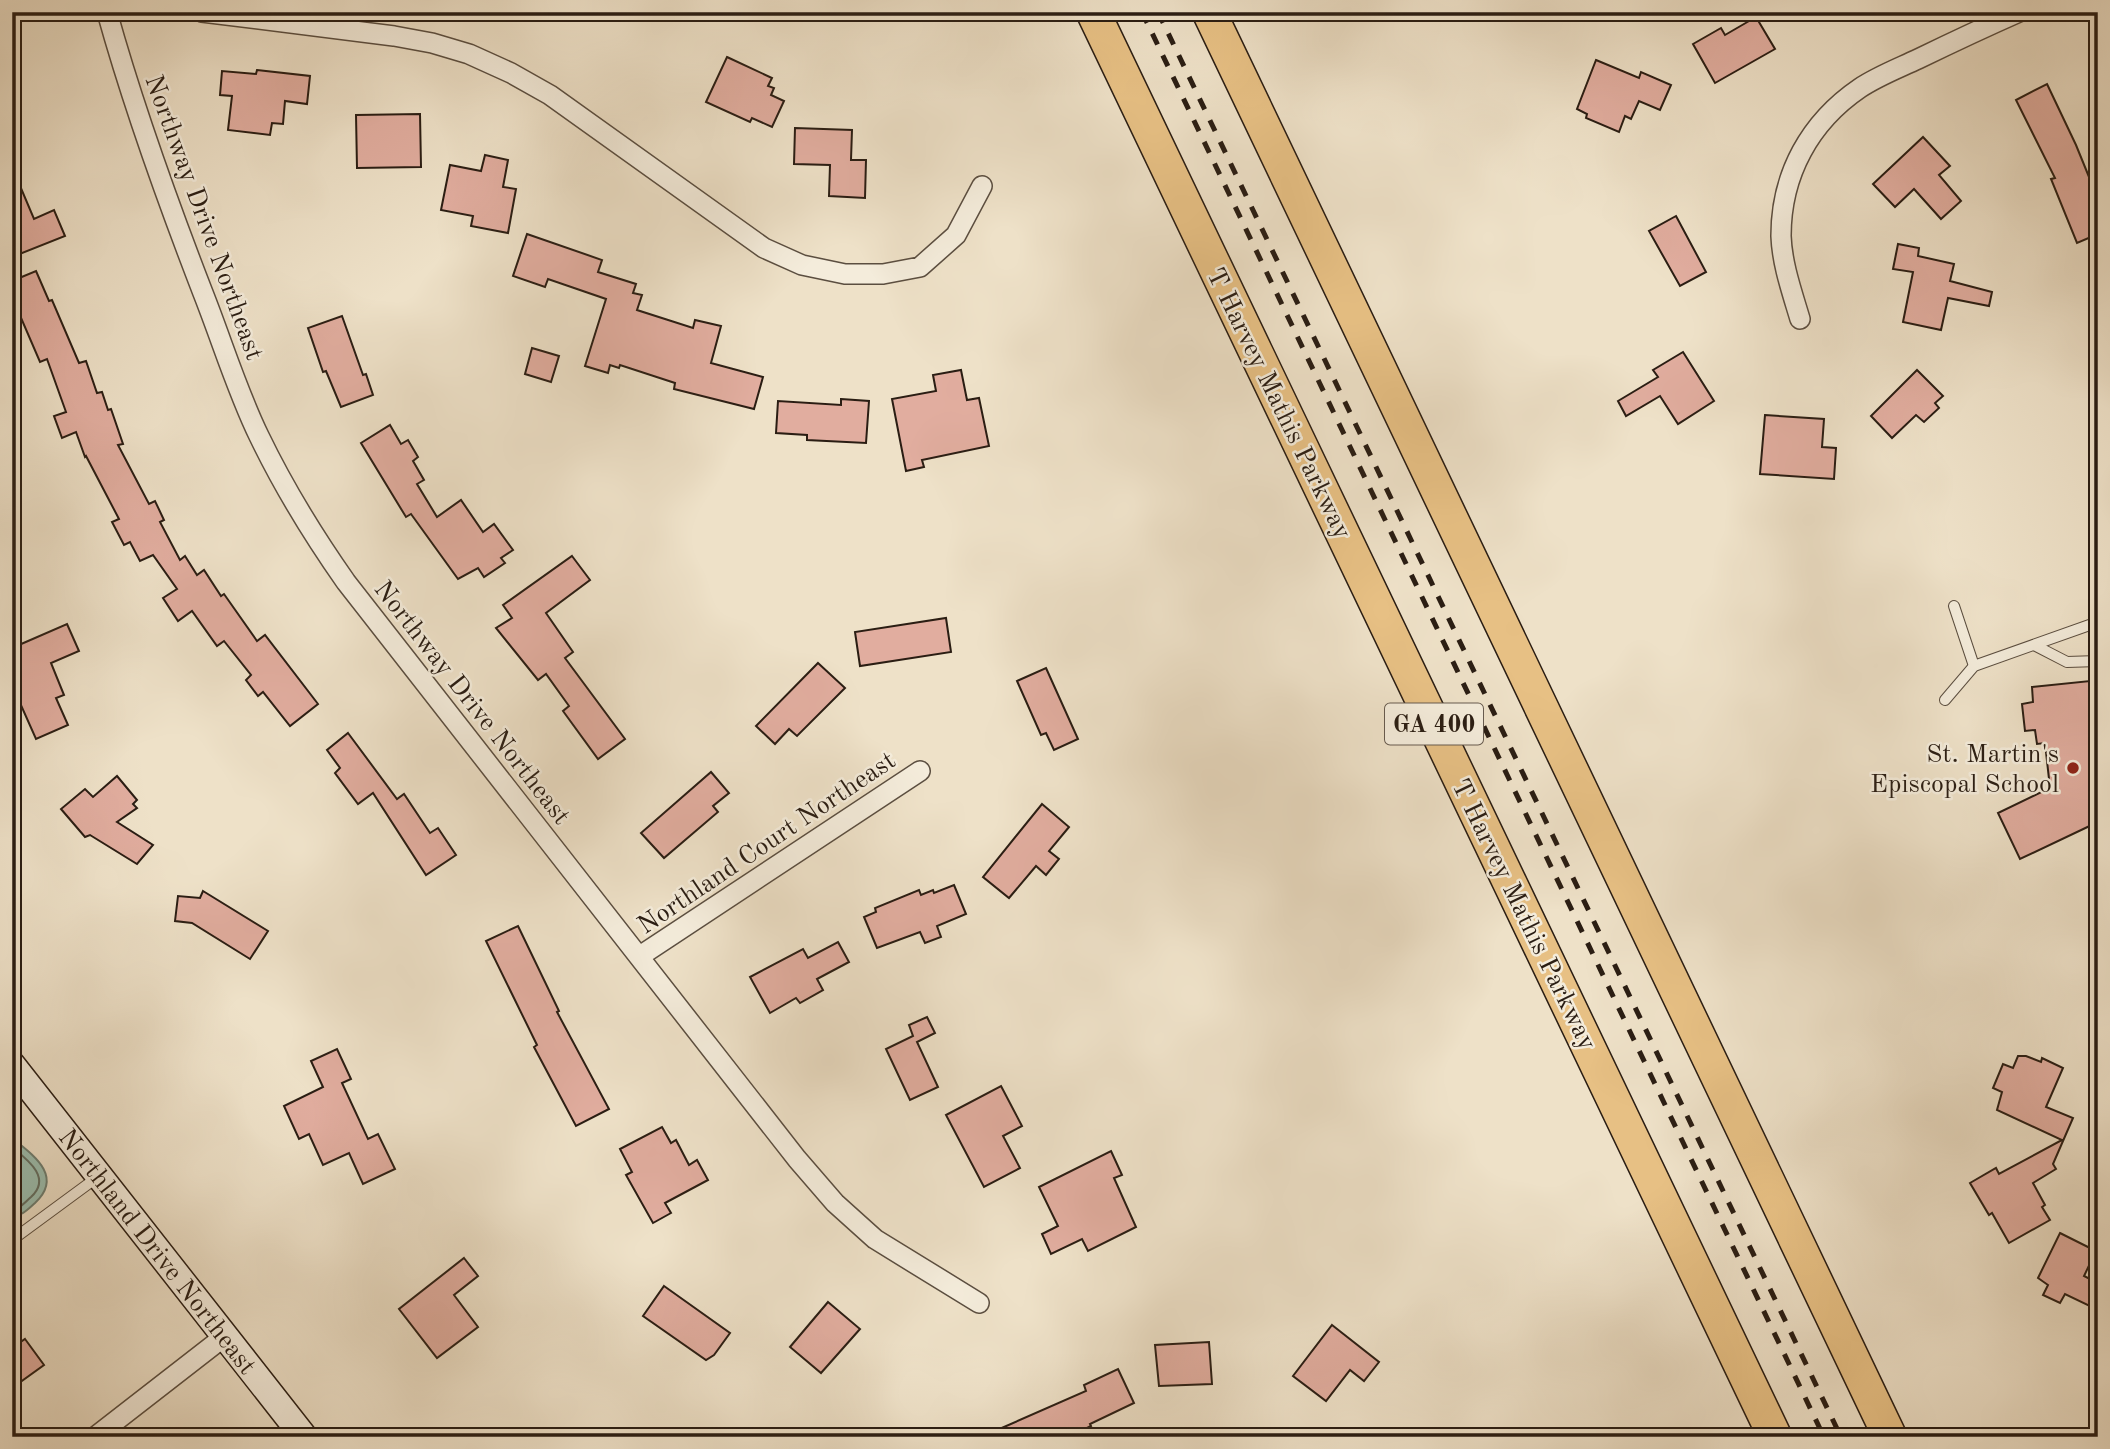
<svg xmlns="http://www.w3.org/2000/svg" width="2110" height="1449" font-family="'Old Standard TT',serif">
  <style>
    .water { fill: #9bbeaf; stroke: #6e7e71; stroke-width: 2 }
    .lines { fill: none; stroke-linecap: round; stroke-linejoin: round }
    .shore { stroke: #626e61; stroke-width: 2 }
    .building { fill: #e1ad9f; stroke: #2a1d13; stroke-width: 2 }
    .lane-casing { stroke: #5b4e40; stroke-width: 12 }
    .street-casing { stroke: #5b4e40; stroke-width: 22 }
    .secondary-casing { stroke: #2a1d13; stroke-width: 29 }
    .highway-casing { stroke: #2a1d13; stroke-width: 36 }
    .lane { stroke: #f4ecdb; stroke-width: 10 }
    .street { stroke: #f4ecdb; stroke-width: 19 }
    .secondary { stroke: #f4ecdb; stroke-width: 26 }
    .highway { stroke: #e7c084; stroke-width: 33 }
    .rail { stroke: #2a1d13; stroke-width: 5; stroke-dasharray: 12 12; stroke-linecap: butt }
    .poi-dot { fill: #8f2418; stroke: #f4ecdb; stroke-width: 2.5 }
    .labels { text-anchor: middle; stroke-width: 5; stroke-linejoin: round; paint-order: stroke }
    .shield { fill: #f4ecdb; stroke: #675b4f; stroke-width: 2 }
    .shield-label { font-size: 24px; font-weight: bold; fill: #2a1d13 }
    .street-label { font-size: 26px; fill: #2a1d13; stroke: #f4ecdb }
    .poi-label { font-size: 26px; fill: #2a1d13; stroke: #f4ecdb; text-anchor: end }
  </style>
  <rect width="100%" height="100%" fill="#eee1c8"/>
  <filter id="stains"><feTurbulence type="fractalNoise" baseFrequency=".00286" numOctaves="4"/><feColorMatrix values="0 0 0 0 .2 0 0 0 0 .09 0 0 0 0 .02 0 0 0 .5 -.17"/></filter>
  <radialGradient id="worn" r=".72"><stop offset=".6" stop-color="#630" stop-opacity="0"/><stop offset="1" stop-color="#630" stop-opacity=".3"/></radialGradient>
  <path class="water" d="M 12,1138 C 33,1155 64,1176 35,1203 C 27,1210 23,1215 12,1217 Z"/>
  <g class="lines">
    <path class="shore" d="M 12,1147 C 28,1160 52,1178 31,1197 C 24,1203 21,1208 12,1210"/>
  </g>
  <g class="building">
    <path d="M 1756,17 L 1775,49 L 1715,83 L 1693,44 L 1721,28 L 1725,35 Z"/>
    <path d="M 727,57 L 772,78 L 768,86 L 774,88 L 771,95 L 784,101 L 772,127 L 752,118 L 750,122 L 706,102 Z"/>
    <path d="M 1596,60 L 1639,78 L 1641,72 L 1671,85 L 1660,110 L 1639,101 L 1631,119 L 1625,116 L 1619,132 L 1586,118 L 1587,114 L 1577,109 Z"/>
    <path d="M 257,70 L 310,76 L 307,104 L 285,101 L 283,124 L 272,123 L 270,135 L 228,130 L 232,96 L 220,95 L 222,71 L 256,74 Z"/>
    <path d="M 2047,84 L 2076,145 L 2098,199 L 2098,234 L 2077,243 L 2051,179 L 2055,178 L 2016,100 Z"/>
    <path d="M 420,114 L 421,167 L 357,168 L 356,115 Z"/>
    <path d="M 795,128 L 852,130 L 851,160 L 866,160 L 865,198 L 829,196 L 830,165 L 794,164 Z"/>
    <path d="M 1923,137 L 1950,166 L 1939,175 L 1961,201 L 1941,219 L 1914,189 L 1895,207 L 1873,184 Z"/>
    <path d="M 485,155 L 508,160 L 503,187 L 516,189 L 508,233 L 471,226 L 473,216 L 441,210 L 450,165 L 481,171 Z"/>
    <path d="M 12,167 L 34,219 L 54,210 L 65,236 L 12,257 Z"/>
    <path d="M 1676,216 L 1706,272 L 1680,286 L 1649,231 Z"/>
    <path d="M 527,234 L 602,260 L 598,272 L 636,284 L 633,293 L 642,295 L 637,310 L 693,328 L 695,320 L 721,326 L 711,363 L 763,377 L 754,409 L 674,389 L 675,383 L 620,365 L 619,368 L 610,365 L 608,373 L 585,366 L 606,299 L 548,279 L 545,287 L 513,276 Z"/>
    <path d="M 1898,244 L 1919,248 L 1918,256 L 1954,264 L 1950,281 L 1992,292 L 1989,306 L 1948,298 L 1941,330 L 1903,322 L 1913,272 L 1893,269 Z"/>
    <path d="M 36,271 L 49,301 L 52,300 L 79,363 L 86,361 L 97,393 L 102,392 L 108,410 L 111,409 L 123,444 L 118,445 L 149,504 L 155,501 L 164,520 L 160,522 L 180,560 L 185,556 L 197,575 L 204,570 L 221,596 L 224,594 L 257,641 L 265,635 L 318,704 L 290,726 L 263,692 L 258,696 L 246,680 L 251,675 L 224,641 L 217,646 L 192,611 L 178,621 L 163,598 L 177,589 L 153,555 L 140,561 L 130,542 L 124,545 L 112,522 L 119,519 L 86,456 L 85,457 L 76,432 L 62,438 L 54,416 L 66,412 L 47,359 L 40,362 L 12,297 L 12,281 Z"/>
    <path d="M 342,316 L 363,375 L 366,374 L 373,395 L 341,407 L 326,371 L 323,372 L 308,328 Z"/>
    <path d="M 532,348 L 559,356 L 551,382 L 525,374 Z"/>
    <path d="M 1683,352 L 1714,401 L 1678,424 L 1660,396 L 1626,416 L 1618,401 L 1658,377 L 1653,370 Z"/>
    <path d="M 961,370 L 967,400 L 979,398 L 989,446 L 922,460 L 924,467 L 906,471 L 892,399 L 936,391 L 933,375 Z"/>
    <path d="M 1917,370 L 1943,396 L 1935,403 L 1939,408 L 1924,422 L 1916,415 L 1892,438 L 1871,416 Z"/>
    <path d="M 841,399 L 869,401 L 866,443 L 807,440 L 807,435 L 776,433 L 778,401 L 841,405 Z"/>
    <path d="M 1765,415 L 1824,419 L 1822,447 L 1836,448 L 1834,479 L 1760,474 Z"/>
    <path d="M 390,425 L 401,444 L 408,440 L 418,457 L 413,461 L 424,480 L 417,484 L 437,517 L 461,500 L 483,532 L 494,524 L 513,550 L 501,558 L 505,563 L 484,577 L 478,568 L 458,579 L 411,514 L 406,517 L 361,443 Z"/>
    <path d="M 572,556 L 590,580 L 546,613 L 573,652 L 565,658 L 625,739 L 598,759 L 563,711 L 569,706 L 546,674 L 538,680 L 496,628 L 512,618 L 503,605 Z"/>
    <path d="M 946,618 L 951,652 L 860,666 L 855,632 Z"/>
    <path d="M 67,624 L 79,651 L 51,663 L 64,695 L 56,698 L 68,725 L 36,739 L 12,685 L 12,648 Z"/>
    <path d="M 818,663 L 845,688 L 797,736 L 789,729 L 775,744 L 756,726 Z"/>
    <path d="M 1046,668 L 1078,739 L 1054,750 L 1046,733 L 1041,735 L 1017,681 Z"/>
    <path d="M 2090,681 L 2091,695 L 2098,692 L 2098,822 L 2020,859 L 1998,813 L 2050,788 L 2045,743 L 2037,744 L 2035,730 L 2025,731 L 2022,704 L 2033,702 L 2032,687 Z"/>
    <path d="M 348,733 L 397,799 L 404,794 L 430,833 L 438,828 L 456,855 L 426,875 L 373,793 L 358,804 L 335,773 L 340,768 L 327,750 Z"/>
    <path d="M 711,772 L 729,793 L 713,806 L 718,812 L 664,858 L 641,833 Z"/>
    <path d="M 117,776 L 137,800 L 133,804 L 137,808 L 117,822 L 153,845 L 137,864 L 90,835 L 85,837 L 61,809 L 85,789 L 93,797 Z"/>
    <path d="M 1042,804 L 1069,827 L 1049,851 L 1059,859 L 1046,875 L 1036,866 L 1009,898 L 983,877 Z"/>
    <path d="M 954,885 L 966,914 L 937,926 L 941,937 L 925,943 L 920,932 L 877,948 L 864,917 L 876,912 L 875,908 L 919,890 L 921,895 L 933,890 L 934,893 Z"/>
    <path d="M 203,891 L 268,931 L 250,959 L 192,923 L 175,921 L 178,896 L 200,898 Z"/>
    <path d="M 518,926 L 559,1011 L 557,1012 L 609,1109 L 576,1126 L 534,1047 L 537,1045 L 486,941 Z"/>
    <path d="M 838,942 L 849,962 L 817,979 L 823,990 L 800,1003 L 796,998 L 770,1013 L 750,977 L 803,949 L 808,958 Z"/>
    <path d="M 927,1017 L 935,1033 L 917,1042 L 938,1087 L 910,1100 L 886,1049 L 913,1036 L 909,1025 Z"/>
    <path d="M 337,1049 L 351,1079 L 342,1083 L 368,1139 L 378,1134 L 395,1169 L 363,1184 L 349,1153 L 323,1165 L 309,1134 L 299,1139 L 284,1106 L 323,1087 L 311,1061 Z"/>
    <path d="M 2018,1056 L 2026,1056 L 2041,1062 L 2042,1058 L 2063,1068 L 2046,1107 L 2073,1118 L 2053,1164 L 2056,1169 L 2033,1183 L 2045,1205 L 2042,1207 L 2050,1220 L 2009,1243 L 1992,1213 L 1989,1215 L 1970,1183 L 1996,1168 L 1999,1174 L 2062,1140 L 1997,1110 L 2002,1092 L 1993,1088 L 2003,1064 L 2013,1068 Z"/>
    <path d="M 1001,1086 L 1022,1126 L 1003,1136 L 1020,1168 L 984,1187 L 946,1115 Z"/>
    <path d="M 662,1127 L 671,1143 L 676,1140 L 689,1165 L 697,1160 L 708,1180 L 665,1203 L 671,1213 L 653,1223 L 626,1175 L 632,1172 L 620,1149 Z"/>
    <path d="M 1111,1151 L 1122,1175 L 1114,1178 L 1136,1227 L 1088,1251 L 1082,1239 L 1051,1254 L 1042,1234 L 1058,1226 L 1039,1187 Z"/>
    <path d="M 2060,1233 L 2096,1251 L 2084,1276 L 2098,1283 L 2098,1310 L 2065,1294 L 2060,1303 L 2043,1295 L 2048,1285 L 2038,1278 Z"/>
    <path d="M 464,1258 L 478,1276 L 454,1295 L 478,1327 L 437,1358 L 399,1309 Z"/>
    <path d="M 664,1286 L 730,1333 L 714,1355 L 706,1360 L 643,1316 Z"/>
    <path d="M 828,1302 L 860,1329 L 821,1373 L 790,1347 Z"/>
    <path d="M 1332,1325 L 1379,1362 L 1364,1381 L 1350,1370 L 1326,1401 L 1293,1376 Z"/>
    <path d="M 25,1339 L 44,1365 L 12,1388 L 12,1348 Z"/>
    <path d="M 1209,1342 L 1212,1384 L 1159,1386 L 1155,1345 Z"/>
    <path d="M 1118,1369 L 1134,1403 L 1090,1424 L 1091,1426 L 1069,1437 L 981,1437 L 1086,1391 L 1084,1385 Z"/>
  </g>
  <g class="lines">
    <defs>
      <g id="lane">
        <path d="M 1954,606 L 1974,666"/>
        <path d="M 2034,645 L 2067,662 L 2098,661"/>
        <path d="M 1945,700 L 1974,666 L 2098,622"/>
        <path d="M 12,1240 L 99,1176"/>
      </g>
      <g id="street">
        <path d="M 107,12 C 134,109 167,200 203,293 C 222,341 237,391 259,436 C 284,488 313,535 346,582 L 797,1159 L 835,1203 L 875,1239 L 979,1303"/>
        <path d="M 202,12 L 394,36 L 432,43 L 469,54 L 511,73 L 550,95 L 764,248 L 802,265 L 845,274 L 883,274 L 920,267 L 956,235 L 982,186"/>
        <path d="M 1800,319 C 1792,292 1782,264 1781,236 C 1781,174 1810,122 1860,88 C 1878,76 1899,68 1918,59 C 1951,43 1985,27 2019,12"/>
        <path d="M 640,956 L 920,771"/>
        <path d="M 95,1437 L 225,1336"/>
      </g>
      <path id="secondary" d="M 12,1065 L 304,1437"/>
      <g id="highway">
        <path d="M 1093,12 L 1775,1437"/>
        <path d="M 1209,12 L 1890,1437"/>
      </g>
    </defs>
    <use href="#lane" class="lane-casing"/>
    <use href="#street" class="street-casing"/>
    <use href="#secondary" class="secondary-casing"/>
    <use href="#highway" class="highway-casing"/>
    <use href="#lane" class="lane"/>
    <use href="#street" class="street"/>
    <use href="#secondary" class="secondary"/>
    <use href="#highway" class="highway"/>
    <g class="rail">
      <path d="M 1142,12 L 1824,1437"/>
      <path d="M 1158,12 L 1841,1437"/>
    </g>
  </g>
  <circle class="poi-dot" cx="2073" cy="768" r="7"/>
  <g class="labels">
    <rect class="shield" x="1385" y="703.5" width="98" height="41" rx="5"/>
    <g class="shield-label">
      <text x="1434" y="732">GA 400</text>
    </g>
    <g class="street-label">
      <text transform="translate(205 217) rotate(70)" y="9">Northway Drive Northeast</text>
      <text transform="translate(1280 403) rotate(64)" y="9">T Harvey Mathis Parkway</text>
      <text transform="translate(473 702) rotate(52)" y="9">Northway Drive Northeast</text>
      <text transform="translate(766 842) rotate(-34)" y="9">Northland Court Northeast</text>
      <text transform="translate(1525 914) rotate(64)" y="9">T Harvey Mathis Parkway</text>
      <text transform="translate(158 1251) rotate(52)" y="9">Northland Drive Northeast</text>
    </g>
    <g class="poi-label">
      <text x="2059" y="762">St. Martin's<tspan x="2059" dy="30">Episcopal School</tspan></text>
    </g>
  </g>
  <rect width="2110" height="1449" fill="none" stroke="#eee1c8" stroke-width="42"/>
  <rect x="14" y="14" width="2082" height="1421" fill="none" stroke="#2a1d13" stroke-width="3.5"/>
  <rect x="21" y="21" width="2068" height="1407" fill="none" stroke="#2a1d13" stroke-width="2"/>
  <rect width="100%" height="100%" filter="url(#stains)"/>
  <rect width="100%" height="100%" fill="url(#worn)"/>
</svg>
